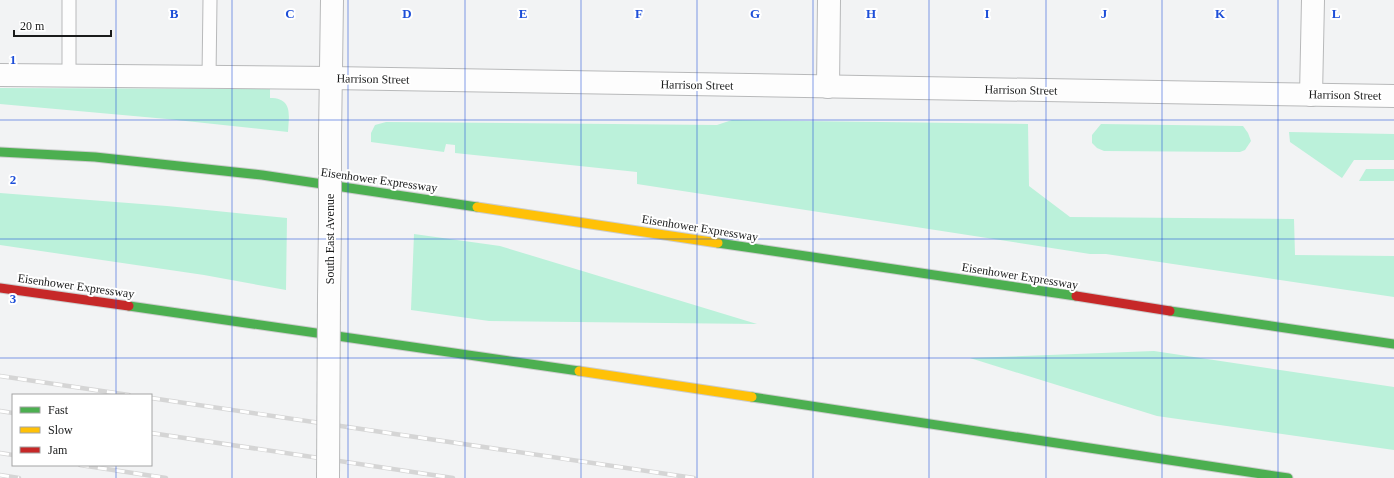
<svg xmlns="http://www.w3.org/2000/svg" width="1394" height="478" font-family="'Times New Roman',serif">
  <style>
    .green { fill: #bbf1da }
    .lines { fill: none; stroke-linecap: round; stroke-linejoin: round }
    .lane-casing { stroke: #b8b9ba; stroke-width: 15 }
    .street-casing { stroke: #b8b9ba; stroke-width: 24 }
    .fast-casing { stroke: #cccdcd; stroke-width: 11 }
    .slow-casing { stroke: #cccdcd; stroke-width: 11 }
    .jam-casing { stroke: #cccdcd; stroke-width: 11 }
    .lane { stroke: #fdfdfd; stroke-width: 13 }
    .street { stroke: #fdfdfd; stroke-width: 22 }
    .fast { stroke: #4caf50; stroke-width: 9 }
    .slow { stroke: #ffc107; stroke-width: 9 }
    .jam { stroke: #c62828; stroke-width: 9 }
    .rail-casing { stroke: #d5d5d5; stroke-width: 4.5 }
    .rail { stroke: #fff; stroke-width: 3; stroke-dasharray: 9; stroke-linecap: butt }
    .street-bridge-casing { stroke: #b8b9ba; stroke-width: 24; stroke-linecap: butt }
    .street-bridge { stroke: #fdfdfd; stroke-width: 22 }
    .grid { fill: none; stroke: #1d4ed8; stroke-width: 1; stroke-opacity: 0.55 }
    .labels { text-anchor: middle; stroke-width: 4; stroke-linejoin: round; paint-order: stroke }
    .street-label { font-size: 12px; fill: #1a1b1b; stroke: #fff }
    .grid-label { font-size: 13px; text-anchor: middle; font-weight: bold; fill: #1d4ed8; stroke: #fff; stroke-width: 4; stroke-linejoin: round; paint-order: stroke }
  </style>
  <rect width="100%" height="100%" fill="#f2f3f4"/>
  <g class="green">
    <path d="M 0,88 L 270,89 L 270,98 C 293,98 289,115 288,132 L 167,119 L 0,104 Z"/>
    <path d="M 732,120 L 1028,124 L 1029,186 L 1070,217 L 1294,219 L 1295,255 L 1394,256 L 1394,297 L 1106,254 L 1090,254 L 637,184 L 637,172 L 455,153 L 455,145 L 446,144 L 444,152 L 371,142 L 371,133 L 375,125 L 386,122 L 717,125 Z"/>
    <path d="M 1101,124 L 1243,126 L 1248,133 L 1251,141 L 1245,150 L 1240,152 L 1104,151 L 1097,148 L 1092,143 L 1092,135 Z"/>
    <path d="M 1289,132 L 1394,134 L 1394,160 L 1354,160 L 1342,178 L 1290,142 Z"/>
    <path d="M 1366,169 L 1394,169 L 1394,181 L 1359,181 Z"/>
    <path d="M 0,193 L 167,206 L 287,218 L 286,290 L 204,275 L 0,245 Z"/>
    <path d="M 414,234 L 500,246 L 757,324 L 489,321 L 411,310 Z"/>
    <path d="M 1154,351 L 1394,387 L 1394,450 L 1157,416 L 970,358 Z"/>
  </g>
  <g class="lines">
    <defs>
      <g id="lane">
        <path d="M 69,0 L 69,76"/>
        <path d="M 209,77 L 210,0"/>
      </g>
      <g id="street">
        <path d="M 0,75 L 331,78 L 1394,96"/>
        <path d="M 828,87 L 829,0"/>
        <path d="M 1311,95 L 1313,0"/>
        <path d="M 330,136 L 332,0"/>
        <path d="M 329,297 L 330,223"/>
      </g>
      <g id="fast">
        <path d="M 0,152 L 95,157 L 262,175 L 477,207"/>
        <path d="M 718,243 L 1076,296"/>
        <path d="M 129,306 L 579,371"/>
        <path d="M 1170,311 L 1394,344"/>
        <path d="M 752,397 L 1288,478"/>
      </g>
      <g id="slow">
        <path d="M 477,207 L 718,243"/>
        <path d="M 579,371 L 752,397"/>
      </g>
      <g id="jam">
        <path d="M 0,288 L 129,306"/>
        <path d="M 1076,296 L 1170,311"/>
      </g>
    </defs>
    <use href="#lane" class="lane-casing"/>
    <use href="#street" class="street-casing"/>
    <use href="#fast" class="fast-casing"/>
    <use href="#slow" class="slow-casing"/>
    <use href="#jam" class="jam-casing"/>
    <use href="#lane" class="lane"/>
    <use href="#street" class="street"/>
    <use href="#fast" class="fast"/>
    <use href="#slow" class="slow"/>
    <use href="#jam" class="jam"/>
    <defs>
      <g id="rail">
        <path d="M 0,376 L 129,395"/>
        <path d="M 151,398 L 694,478"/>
        <path d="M 0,411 L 13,413"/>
        <path d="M 151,433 L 453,478"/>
        <path d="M 0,453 L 13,455"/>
        <path d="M 80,465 L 166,478"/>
        <path d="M 0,475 L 19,478"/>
      </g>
    </defs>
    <use href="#rail" class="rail-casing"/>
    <use href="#rail" class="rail"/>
    <defs>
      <g id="street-bridge">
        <path d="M 330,223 L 330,136"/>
        <path d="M 328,478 L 329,297"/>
      </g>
    </defs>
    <use href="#street-bridge" class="street-bridge-casing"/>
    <use href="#street-bridge" class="street-bridge"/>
  </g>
  <path class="grid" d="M 116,0 L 116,395M 232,0 L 232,478M 348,0 L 348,478M 465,0 L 465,478M 581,0 L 581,478M 697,0 L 697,478M 813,0 L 813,478M 929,0 L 929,478M 1046,0 L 1046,478M 1162,0 L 1162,478M 1278,0 L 1278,478M 0,120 L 1394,120M 0,239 L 1394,239M 0,358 L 1394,358M 116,465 L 116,478"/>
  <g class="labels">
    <g class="street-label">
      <text transform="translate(373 79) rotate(1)" y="4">Harrison Street</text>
      <text transform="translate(697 85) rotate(1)" y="4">Harrison Street</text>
      <text transform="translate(1021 90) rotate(1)" y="4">Harrison Street</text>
      <text transform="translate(1345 95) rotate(1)" y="4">Harrison Street</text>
      <text transform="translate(379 180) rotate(8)" y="4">Eisenhower Expressway</text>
      <text transform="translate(700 228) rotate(9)" y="4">Eisenhower Expressway</text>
      <text transform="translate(330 239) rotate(-90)" y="4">South East Avenue</text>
      <text transform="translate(1020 276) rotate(9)" y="4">Eisenhower Expressway</text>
      <text transform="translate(76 286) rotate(8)" y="4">Eisenhower Expressway</text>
    </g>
  </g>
  <g class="grid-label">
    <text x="174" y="18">B</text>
    <text x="290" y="18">C</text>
    <text x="407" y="18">D</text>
    <text x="523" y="18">E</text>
    <text x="639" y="18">F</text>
    <text x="755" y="18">G</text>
    <text x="871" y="18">H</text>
    <text x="987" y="18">I</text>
    <text x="1104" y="18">J</text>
    <text x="1220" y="18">K</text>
    <text x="1336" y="18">L</text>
    <text x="13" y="64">1</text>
    <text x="13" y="184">2</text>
    <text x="13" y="303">3</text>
  </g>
  <rect x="12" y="394" width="140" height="72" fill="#ffffff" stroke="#a3a4a4"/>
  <rect x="20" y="407" width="20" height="6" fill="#4caf50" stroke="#a3a4a4"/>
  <text x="48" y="414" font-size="12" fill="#1a1b1b">Fast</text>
  <rect x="20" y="427" width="20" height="6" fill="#ffc107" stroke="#a3a4a4"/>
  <text x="48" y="434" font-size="12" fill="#1a1b1b">Slow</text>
  <rect x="20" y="447" width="20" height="6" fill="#c62828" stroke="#a3a4a4"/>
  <text x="48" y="454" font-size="12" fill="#1a1b1b">Jam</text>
  <path d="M14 30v6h97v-6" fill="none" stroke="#1a1b1b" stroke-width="2"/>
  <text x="20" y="30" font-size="12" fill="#1a1b1b" stroke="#ffffff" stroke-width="3" paint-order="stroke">20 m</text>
</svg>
